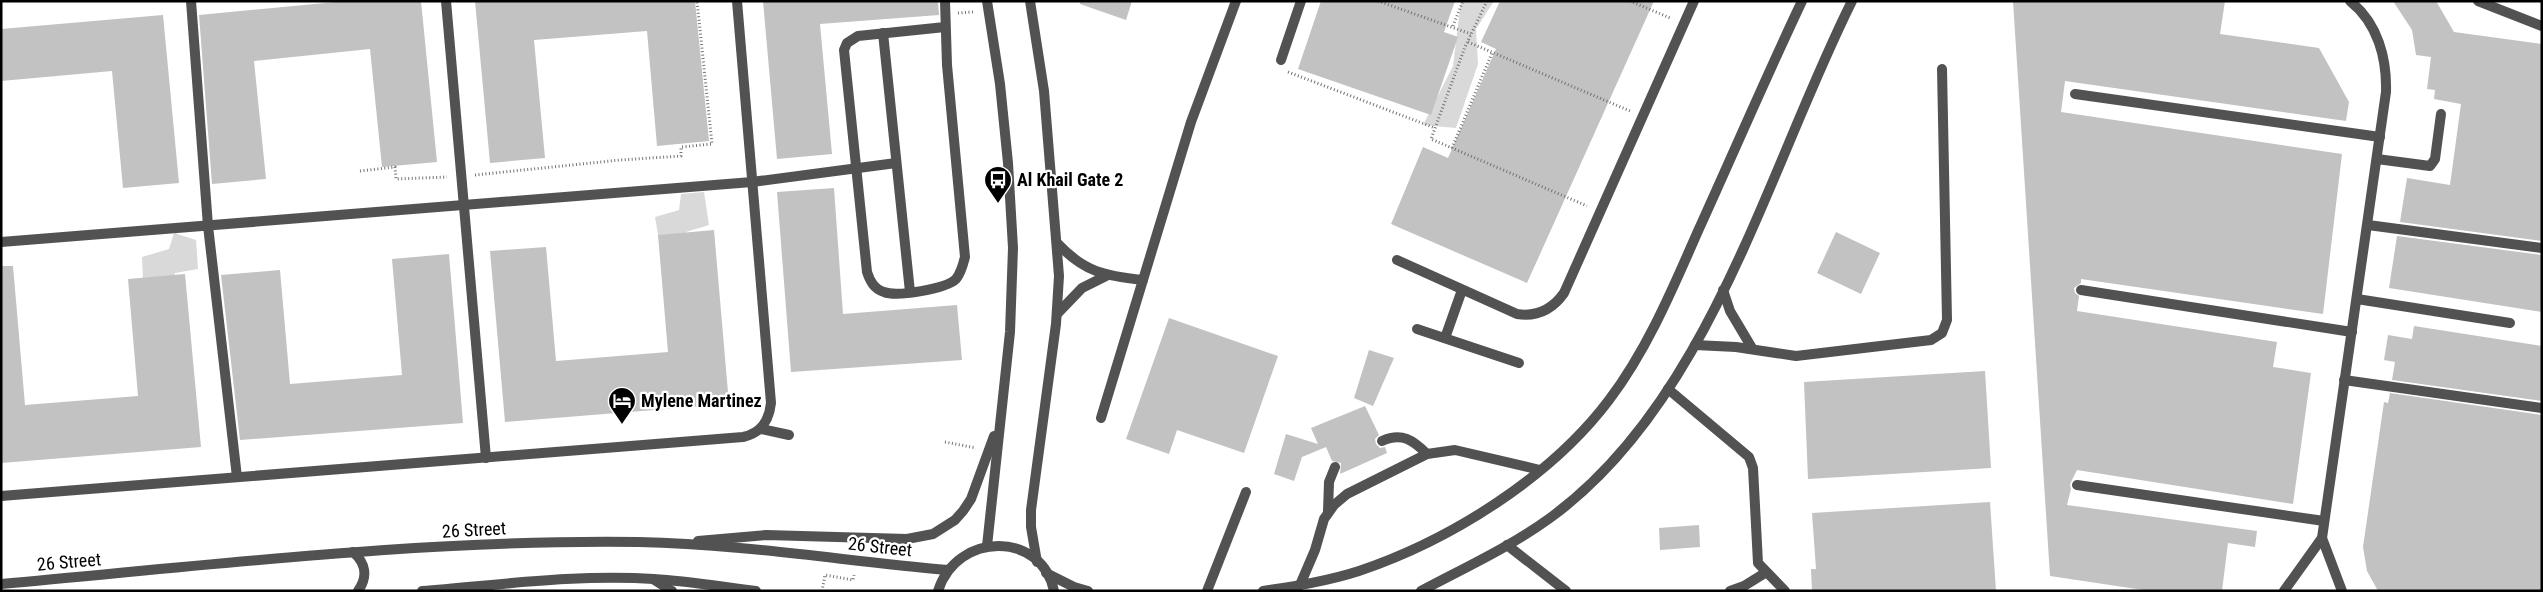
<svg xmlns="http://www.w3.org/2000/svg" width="2543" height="592" font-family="'Roboto Condensed',sans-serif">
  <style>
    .green { fill: #d9d9d9 }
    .building { fill: #c2c2c2 }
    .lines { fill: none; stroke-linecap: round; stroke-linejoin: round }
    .path { stroke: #747474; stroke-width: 3; stroke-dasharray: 1 2.5; stroke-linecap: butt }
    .service { stroke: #525252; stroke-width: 10 }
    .minor { stroke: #525252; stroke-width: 10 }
    .tertiary { stroke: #525252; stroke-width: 10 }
    .labels { text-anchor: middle; stroke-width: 4.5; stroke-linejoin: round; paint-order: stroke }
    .poi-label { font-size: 18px; font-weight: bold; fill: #000; stroke: #fff; text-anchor: start }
    .street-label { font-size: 18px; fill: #000; stroke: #fff }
  </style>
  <rect width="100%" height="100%" fill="#fff"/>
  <g class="green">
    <path d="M 1461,1 L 1494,1 L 1476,29 L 1478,64 L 1456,128 L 1423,125 L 1453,66 Z"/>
    <path d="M 704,192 L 709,225 L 686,232 L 681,244 L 660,246 L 655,217 L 679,210 L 681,194 Z"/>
    <path d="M 174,233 L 196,240 L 198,269 L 175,273 L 173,288 L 143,283 L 142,257 L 169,249 Z"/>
  </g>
  <g class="building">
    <path d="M 346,1 L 421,1 L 437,162 L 382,167 L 370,49 L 254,61 L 266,179 L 212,184 L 199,15 Z"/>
    <path d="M 475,1 L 695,1 L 709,141 L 657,146 L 647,31 L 534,40 L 545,158 L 490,163 Z"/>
    <path d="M 763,1 L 938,1 L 939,15 L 820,24 L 832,154 L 777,159 Z"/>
    <path d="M 1080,1 L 1132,1 L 1126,20 L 1080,4 Z"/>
    <path d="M 1321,1 L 1455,1 L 1444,32 L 1458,37 L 1431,115 L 1298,69 Z"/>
    <path d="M 1500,1 L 1654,1 L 1527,283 L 1391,224 L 1423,147 L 1448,158 L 1496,49 L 1481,42 Z"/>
    <path d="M 2013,1 L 2225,1 L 2220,34 L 2319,48 L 2349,102 L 2346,121 L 2065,81 L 2061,112 L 2342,154 L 2323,314 L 2081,279 L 2081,283 L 2074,288 L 2075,293 L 2079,296 L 2077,311 L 2277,342 L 2273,367 L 2311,373 L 2293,504 L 2077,470 L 2070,484 L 2071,489 L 2067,505 L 2257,531 L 2255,547 L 2228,543 L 2222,591 L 2150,591 L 2050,576 Z"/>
    <path d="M 2393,1 L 2436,1 L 2454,32 L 2542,44 L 2542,241 L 2400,222 L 2407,178 L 2450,185 L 2461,104 L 2434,99 L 2435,90 L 2427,89 L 2431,57 L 2416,55 L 2412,30 Z"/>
    <path d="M 163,15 L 179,183 L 123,188 L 112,71 L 1,81 L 1,29 Z"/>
    <path d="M 834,188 L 843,314 L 957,305 L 962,360 L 791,372 L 777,192 Z"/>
    <path d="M 714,230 L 729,404 L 505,422 L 490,251 L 546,247 L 556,361 L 668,352 L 658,235 Z"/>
    <path d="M 1836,232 L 1880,253 L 1861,294 L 1817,273 Z"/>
    <path d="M 2397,236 L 2542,255 L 2542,312 L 2389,288 Z"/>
    <path d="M 449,254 L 463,423 L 240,440 L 221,275 L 280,270 L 290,384 L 402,375 L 392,259 Z"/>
    <path d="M 1,266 L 13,266 L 25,405 L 138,396 L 128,279 L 185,274 L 201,447 L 1,463 Z"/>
    <path d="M 1169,318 L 1278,356 L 1244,453 L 1177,430 L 1169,454 L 1126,439 Z"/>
    <path d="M 2414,326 L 2542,346 L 2542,401 L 2392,380 L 2395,362 L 2384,360 L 2388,335 L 2412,339 Z"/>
    <path d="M 1369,350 L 1394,358 L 1373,406 L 1354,398 Z"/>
    <path d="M 1985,371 L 1991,468 L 1808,479 L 1804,382 Z"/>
    <path d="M 2390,393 L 2542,415 L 2542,591 L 2378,591 L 2367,571 L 2363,547 L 2384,402 L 2388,403 Z"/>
    <path d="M 1365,406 L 1379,435 L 1375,439 L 1376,444 L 1380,448 L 1385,447 L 1387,453 L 1340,474 L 1341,463 L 1332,461 L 1326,447 L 1302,457 L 1294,481 L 1274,474 L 1286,434 L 1318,444 L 1311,428 Z"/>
    <path d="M 1990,502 L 1996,591 L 1812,591 L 1811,569 L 1816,569 L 1812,513 Z"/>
    <path d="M 1699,525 L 1700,547 L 1660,550 L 1659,528 Z"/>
  </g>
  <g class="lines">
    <g class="path">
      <path d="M 1378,1 L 1471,34"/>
      <path d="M 1487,1 L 1465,47 L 1431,139 L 1587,206"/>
      <path d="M 1630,1 L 1670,18"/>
      <path d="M 958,13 L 974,12"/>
      <path d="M 1453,26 L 1463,1"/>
      <path d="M 1468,42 L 1630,111"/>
      <path d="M 1288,72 L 1435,128"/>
      <path d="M 1452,148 L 1492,53"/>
      <path d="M 360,171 L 395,167 L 396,179 L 447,177"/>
      <path d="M 475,175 L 620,160 L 681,156 L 681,147 L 712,144 L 697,1"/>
      <path d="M 945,442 L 976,448"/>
      <path d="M 822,591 L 825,575 L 853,580 L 854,575"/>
    </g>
    <g class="service">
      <path d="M 191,1 L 208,226 L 237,477"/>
      <path d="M 446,1 L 486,458"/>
      <path d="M 2478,1 L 2542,26"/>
      <path d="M 2075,94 L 2380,137"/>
      <path d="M 2377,159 L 2430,166 L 2435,159 L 2441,114"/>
      <path d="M 2368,225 L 2542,248"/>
      <path d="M 1057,243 C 1084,272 1105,276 1143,280"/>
      <path d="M 2081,290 L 2352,332"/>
      <path d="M 2357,299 L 2510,323"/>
      <path d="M 1057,314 L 1082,288 L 1106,276"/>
      <path d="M 1417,329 L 1519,363"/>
      <path d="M 1445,338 L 1462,290"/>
      <path d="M 2344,380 L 2542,408"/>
      <path d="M 1101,418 L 1191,122 L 1236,1"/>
      <path d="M 761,429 L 789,435"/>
      <path d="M 1382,441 C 1402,432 1413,440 1427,454"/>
      <path d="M 2077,485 L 2324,521"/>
      <path d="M 1328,511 L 1329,482 L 1335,467"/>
      <path d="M 2322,538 L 2342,591"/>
      <path d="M 653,579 L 672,591"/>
      <path d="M 1300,585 L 1315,550 L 1324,519 L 1334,505 L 1347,494 L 1427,454 L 1455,450 L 1540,470"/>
      <path d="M 1207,591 L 1246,492"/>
      <path d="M 2284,591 L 2322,538 L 2386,92 C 2387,59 2378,23 2350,1"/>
    </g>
    <g class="minor">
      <path d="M 945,1 L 947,65 L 965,257 C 963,265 961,273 956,279 C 946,289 897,297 884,292 C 874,289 870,281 867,272 L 844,50 L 847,43 L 858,36 L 945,27"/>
      <path d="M 883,33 L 910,292"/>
      <path d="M 1281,60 L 1301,1"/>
      <path d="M 1,242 L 752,182 L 896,163"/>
      <path d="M 1397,260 L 1517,314 C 1537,317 1552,310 1564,293 L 1694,1"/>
      <path d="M 1723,290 L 1730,311 L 1752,348"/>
      <path d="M 1695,345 L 1736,347 L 1796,356 L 1931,340 L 1942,333 L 1947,320 L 1942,69"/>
      <path d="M 1668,389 L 1749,457 L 1753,468 L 1758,563 L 1785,591"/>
      <path d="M 1,496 L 743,437 C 761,433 769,421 771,403 L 737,1"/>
      <path d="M 1507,545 L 1566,591"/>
      <path d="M 1730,591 L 1744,586 L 1765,573"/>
    </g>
    <g class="tertiary">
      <path d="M 1030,1 L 1044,91 L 1059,276 L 1056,324 L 1031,510 L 1031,527 L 1037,562"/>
      <path d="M 698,541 L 766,535 L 907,539 L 933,534 L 955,520 L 963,511 L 971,499 L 994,436"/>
      <path d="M 987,546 L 1010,332 L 1013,248 L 1008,163 L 1000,84 L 987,1"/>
      <path d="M 353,552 C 366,563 368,577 358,591"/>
      <path d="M 1046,573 L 1074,587 L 1088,591"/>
      <path d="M 1,584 C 213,565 426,539 639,542 C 742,544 845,561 948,570"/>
      <path d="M 422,591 C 499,585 577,574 654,579 C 688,581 722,587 756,591"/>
      <path d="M 938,591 C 957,531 1042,531 1054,591"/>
      <path d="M 1263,591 C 1296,586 1328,581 1359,571 C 1451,540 1551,477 1609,400 C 1647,350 1673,288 1698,231 C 1733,154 1766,77 1802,1"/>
      <path d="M 1421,591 C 1464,568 1510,547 1550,518 C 1709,403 1767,171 1852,1"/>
    </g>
  </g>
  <defs>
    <symbol id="bus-pin" viewBox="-11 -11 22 30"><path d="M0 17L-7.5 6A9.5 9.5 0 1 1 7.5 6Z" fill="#000" stroke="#fff"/><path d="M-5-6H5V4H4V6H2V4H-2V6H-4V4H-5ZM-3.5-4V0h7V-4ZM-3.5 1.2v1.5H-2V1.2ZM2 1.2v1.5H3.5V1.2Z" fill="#fff"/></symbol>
    <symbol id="hotel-pin" viewBox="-11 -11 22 30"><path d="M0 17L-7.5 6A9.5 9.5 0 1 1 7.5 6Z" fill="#000" stroke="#fff"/><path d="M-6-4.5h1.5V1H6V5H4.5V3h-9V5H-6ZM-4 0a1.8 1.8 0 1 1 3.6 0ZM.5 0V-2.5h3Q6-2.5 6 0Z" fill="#fff"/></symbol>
  </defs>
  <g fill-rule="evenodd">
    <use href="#bus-pin" x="982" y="164" width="32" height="43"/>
    <use href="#hotel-pin" x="606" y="385" width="32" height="43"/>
  </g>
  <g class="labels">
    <g class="poi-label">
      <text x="1017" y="186">Al Khail Gate 2</text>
      <text x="641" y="407">Mylene Martinez</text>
    </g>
    <g class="street-label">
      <text transform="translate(474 530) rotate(-3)" y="6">26 Street</text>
      <text transform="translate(880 547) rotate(6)" y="6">26 Street</text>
      <text transform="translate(69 562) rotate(-5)" y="6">26 Street</text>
    </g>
  </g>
  <rect width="2543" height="592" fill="none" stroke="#000000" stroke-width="5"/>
</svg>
